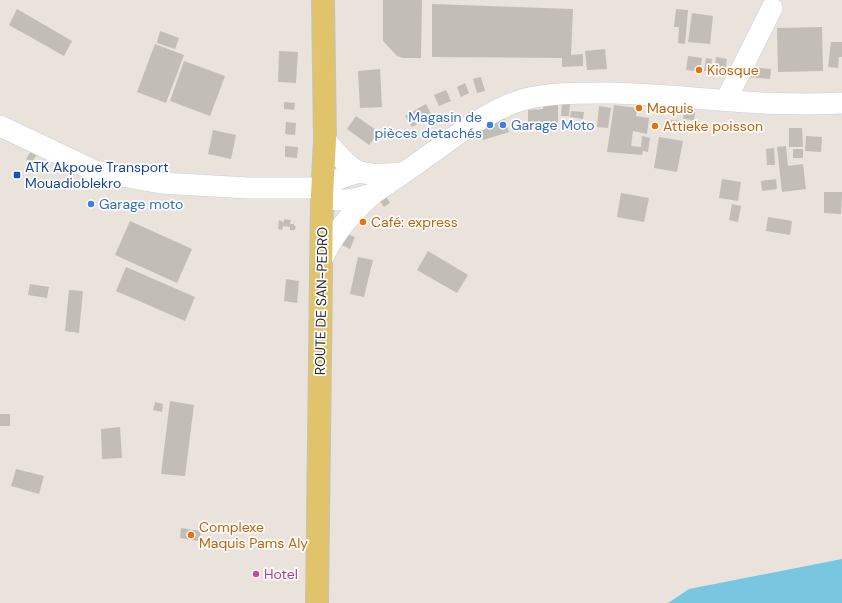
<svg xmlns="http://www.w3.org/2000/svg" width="842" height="603" font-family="'DM Sans',sans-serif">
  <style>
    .water { fill: #79c6e0 }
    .building { fill: #c2bdb7 }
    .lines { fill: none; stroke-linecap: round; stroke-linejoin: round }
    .minor-casing { stroke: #cacdd9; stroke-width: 22 }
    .major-casing { stroke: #c3c3c3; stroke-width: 24 }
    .minor { stroke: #fff; stroke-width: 21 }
    .major { stroke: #e0c36a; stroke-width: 22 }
    .food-dot { fill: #e8710a; stroke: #fff; stroke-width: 1.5 }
    .shop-dot { fill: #3f7fe0; stroke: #fff; stroke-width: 1.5 }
    .transit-dot { fill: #1a4fb4; stroke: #fff; stroke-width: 1.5 }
    .hotel-dot { fill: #d1479c; stroke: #fff; stroke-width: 1.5 }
    .labels { text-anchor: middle; stroke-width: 3.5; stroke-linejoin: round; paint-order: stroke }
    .food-label { font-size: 14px; fill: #c56008; stroke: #fff; text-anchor: start }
    .shop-label { font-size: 14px; fill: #366cbe; stroke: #fff; text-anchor: start }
    .transit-label { font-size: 14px; fill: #164399; stroke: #fff; text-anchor: start }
    .street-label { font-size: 14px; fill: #282828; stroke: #fff }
    .hotel-label { font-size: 14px; fill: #b23c85; stroke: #fff; text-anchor: start }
  </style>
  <rect width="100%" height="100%" fill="#e9e3dc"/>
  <path class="water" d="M 842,559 L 842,603 L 668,603 L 689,589 Z"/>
  <g class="building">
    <path d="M 383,0 L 422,0 L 421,58 L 403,58 L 397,56 L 383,41 Z"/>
    <path d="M 432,4 L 573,9 L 571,55 L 583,54 L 583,66 L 562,67 L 562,58 L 432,57 Z"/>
    <path d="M 17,9 L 72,41 L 64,56 L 9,25 Z"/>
    <path d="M 676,9 L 688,10 L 685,44 L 678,43 L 679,27 L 674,27 Z"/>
    <path d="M 692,13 L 713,16 L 710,44 L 688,42 Z"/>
    <path d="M 822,27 L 823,71 L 778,72 L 777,28 Z"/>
    <path d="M 160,31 L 179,38 L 175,49 L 157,43 Z"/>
    <path d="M 831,42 L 842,42 L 842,57 L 839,57 L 838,68 L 828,67 Z"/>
    <path d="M 155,44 L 184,55 L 166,103 L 137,92 Z"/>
    <path d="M 605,49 L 607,69 L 587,70 L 585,51 Z"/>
    <path d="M 279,51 L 298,52 L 296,83 L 278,82 Z"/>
    <path d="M 688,56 L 702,58 L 700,72 L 686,70 Z"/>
    <path d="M 716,57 L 727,59 L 725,73 L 714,72 Z"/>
    <path d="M 706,58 L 712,59 L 710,71 L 704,71 Z"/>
    <path d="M 184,61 L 225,76 L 210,116 L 170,101 Z"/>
    <path d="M 749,67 L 771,69 L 770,79 L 748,77 Z"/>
    <path d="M 380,69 L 382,107 L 360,108 L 358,71 Z"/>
    <path d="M 481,77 L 485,91 L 477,93 L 473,79 Z"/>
    <path d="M 465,83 L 469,93 L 461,97 L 457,87 Z"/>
    <path d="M 446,90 L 451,101 L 439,106 L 434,95 Z"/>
    <path d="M 284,102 L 295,103 L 294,110 L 284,109 Z"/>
    <path d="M 562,103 L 570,104 L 569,116 L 561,116 Z"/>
    <path d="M 426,104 L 432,116 L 412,127 L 405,116 Z"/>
    <path d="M 543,105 L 558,105 L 558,123 L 528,124 L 528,110 L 543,109 Z"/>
    <path d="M 614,105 L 637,108 L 636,116 L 649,118 L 647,134 L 633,131 L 631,146 L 641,147 L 642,136 L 650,138 L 648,152 L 643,151 L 642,155 L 607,152 Z"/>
    <path d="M 599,106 L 611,108 L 608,128 L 597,127 Z"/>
    <path d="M 684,110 L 695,112 L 694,120 L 683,119 Z"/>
    <path d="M 571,111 L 584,112 L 583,119 L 570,117 Z"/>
    <path d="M 356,116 L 379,132 L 369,145 L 347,129 Z"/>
    <path d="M 504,117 L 509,132 L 483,140 L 478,126 Z"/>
    <path d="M 671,120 L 683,121 L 682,133 L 670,131 Z"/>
    <path d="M 286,122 L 296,123 L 295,135 L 285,134 Z"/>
    <path d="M 789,128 L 802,128 L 803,147 L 789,147 Z"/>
    <path d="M 213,130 L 236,135 L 231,159 L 208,154 Z"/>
    <path d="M 806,136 L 822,137 L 821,152 L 805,151 Z"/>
    <path d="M 659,137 L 683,141 L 677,172 L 654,168 Z"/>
    <path d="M 285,146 L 298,147 L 297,158 L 285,157 Z"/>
    <path d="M 786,146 L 788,166 L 803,164 L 806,189 L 782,192 L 777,147 Z"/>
    <path d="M 774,148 L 775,165 L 767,165 L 766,149 Z"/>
    <rect x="793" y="149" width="10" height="9"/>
    <path d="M 31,151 L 37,154 L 32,162 L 26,159 Z"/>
    <path d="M 722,179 L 741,182 L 738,201 L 719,198 Z"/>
    <path d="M 776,179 L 777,189 L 762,191 L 761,181 Z"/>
    <path d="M 824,192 L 842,192 L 841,214 L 824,213 Z"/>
    <path d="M 621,193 L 649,198 L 644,222 L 617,217 Z"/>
    <path d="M 385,194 L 390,203 L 384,207 L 378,198 Z"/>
    <path d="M 732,204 L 741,206 L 738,222 L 729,220 Z"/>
    <path d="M 768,217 L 792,221 L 790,235 L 766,231 Z"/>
    <path d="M 284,219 L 291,220 L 290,224 L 294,224 L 294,226 L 296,226 L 295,230 L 290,230 L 290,227 L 283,226 L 282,230 L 278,229 L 279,220 L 284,222 Z"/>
    <path d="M 130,221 L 192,249 L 177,283 L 115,255 Z"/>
    <path d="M 343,232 L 355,237 L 350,249 L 338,243 Z"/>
    <path d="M 428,251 L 468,275 L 457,293 L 417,270 Z"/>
    <path d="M 358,257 L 373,260 L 364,297 L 350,294 Z"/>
    <path d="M 126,267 L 195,297 L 185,321 L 116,291 Z"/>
    <path d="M 286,279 L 299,281 L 297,303 L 284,301 Z"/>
    <path d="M 30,284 L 49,287 L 47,298 L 28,295 Z"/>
    <path d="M 69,290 L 83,291 L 79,333 L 65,331 Z"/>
    <path d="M 170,401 L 194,405 L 185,476 L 161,474 Z"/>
    <path d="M 155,402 L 163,404 L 162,412 L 153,410 Z"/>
    <rect x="0" y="414" width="10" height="12"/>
    <path d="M 120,427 L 122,458 L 102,459 L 101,429 Z"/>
    <path d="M 16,469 L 44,476 L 39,494 L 11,486 Z"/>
    <path d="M 181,528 L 201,531 L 199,541 L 180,538 Z"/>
  </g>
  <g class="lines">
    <defs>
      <g id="minor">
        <path d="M 726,100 L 772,8"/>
        <path d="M 0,126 L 95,171 L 161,183 L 248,188 L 322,188"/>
        <path d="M 325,140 C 335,150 346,167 360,172 C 373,176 388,174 401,173"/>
        <path d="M 322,191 C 335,179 344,176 360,172"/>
        <path d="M 322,195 C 337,204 355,200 371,194"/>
        <path d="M 321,262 C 332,235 352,212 374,193 C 391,181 409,170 426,157 C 456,136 486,111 522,100 C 549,92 584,93 612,93 C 689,95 765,108 842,103"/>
      </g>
      <path id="major" d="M 317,603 L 322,195 L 325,140 L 323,0"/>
    </defs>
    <use href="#minor" class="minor-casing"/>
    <use href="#major" class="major-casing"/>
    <use href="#minor" class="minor"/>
    <use href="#major" class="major"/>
  </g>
  <g class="food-dot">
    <circle cx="699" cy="70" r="4"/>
    <circle cx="639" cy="108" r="4"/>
    <circle cx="655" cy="126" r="4"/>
    <circle cx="363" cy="222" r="4"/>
    <circle cx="191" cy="535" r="4"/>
  </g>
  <g class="shop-dot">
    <circle cx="490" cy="125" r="4"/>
    <circle cx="503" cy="125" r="4"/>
    <circle cx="91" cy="204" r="4"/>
  </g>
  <rect class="transit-dot" x="13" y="171" width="8" height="8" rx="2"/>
  <circle class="hotel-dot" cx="256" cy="574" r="4"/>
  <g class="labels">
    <g class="food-label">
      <text x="707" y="75">Kiosque</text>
      <text x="647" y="113">Maquis</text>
      <text x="663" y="131">Attieke poisson</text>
      <text x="371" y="227">Café: express</text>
      <text x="199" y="532">Complexe<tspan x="199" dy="16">Maquis Pams Aly</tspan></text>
    </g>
    <g class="shop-label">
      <text x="482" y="122" text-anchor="end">Magasin de<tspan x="482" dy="16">pièces detachés</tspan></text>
      <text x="511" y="130">Garage Moto</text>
      <text x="99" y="209">Garage moto</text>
    </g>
    <g class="transit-label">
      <text x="25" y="172">ATK Akpoue Transport<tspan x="25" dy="16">Mouadioblekro</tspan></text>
    </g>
    <g class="street-label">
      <text transform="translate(321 301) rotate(-89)" y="5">ROUTE DE SAN-PEDRO</text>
    </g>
    <g class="hotel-label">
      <text x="264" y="579">Hotel</text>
    </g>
  </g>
</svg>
